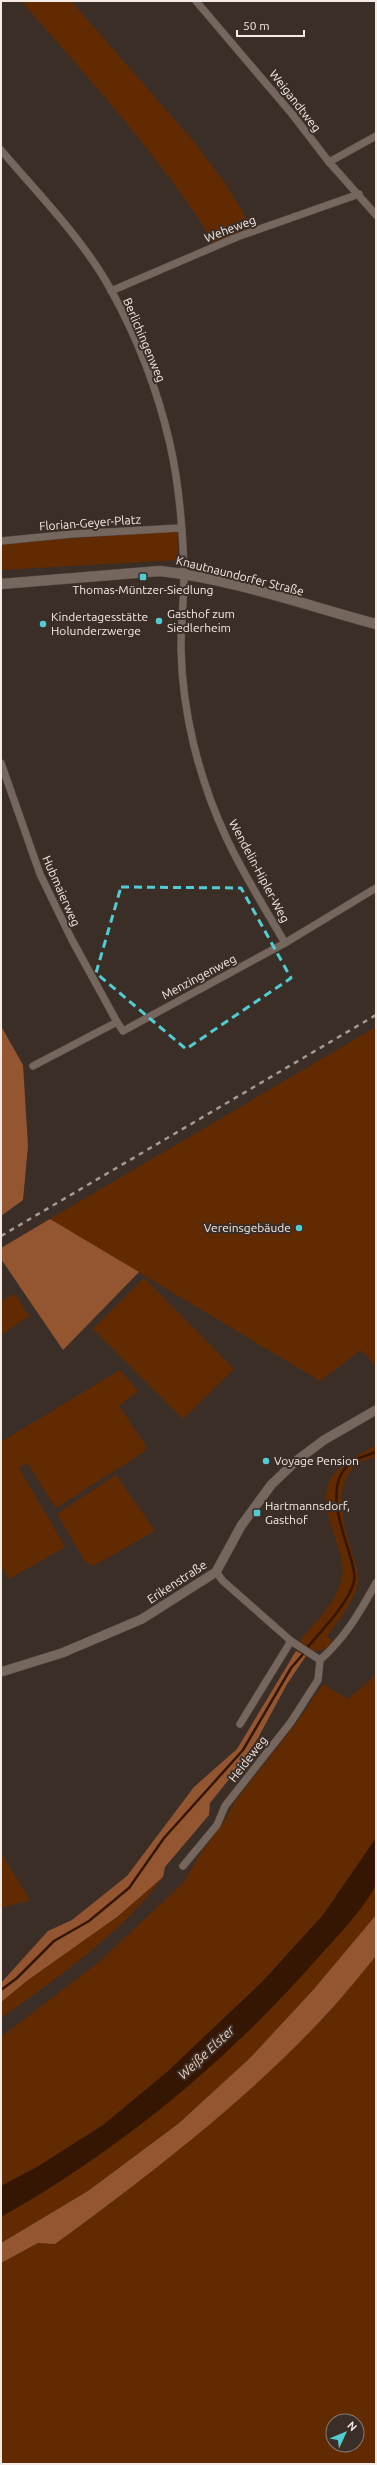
<svg xmlns="http://www.w3.org/2000/svg" width="377" height="2465" font-family="Ubuntu,sans-serif">
  <style>
    .green { fill: #622a01; fill-rule: evenodd }
    .forest { fill: #945631 }
    .water { fill: #351603 }
    .lines { fill: none; stroke-linecap: round; stroke-linejoin: round }
    .stream { stroke: #351603; stroke-width: 2.5 }
    .minor-casing { stroke: #594d48; stroke-width: 8 }
    .tertiary-casing { stroke: #594d48; stroke-width: 10 }
    .secondary-casing { stroke: #594d48; stroke-width: 11 }
    .minor { stroke: #75665e; stroke-width: 7 }
    .tertiary { stroke: #75665e; stroke-width: 9 }
    .secondary { stroke: #75665e; stroke-width: 10 }
    .rail { stroke: #a59a94; stroke-width: 2.5; stroke-dasharray: 5 5; stroke-linecap: butt }
    .marked { fill: none; stroke: #51ccd2; stroke-width: 3; stroke-dasharray: 8 5; stroke-linejoin: round }
    .poi-dot { fill: #51ccd2; stroke: #3b2e27; stroke-width: 1.5 }
    .labels { text-anchor: middle; stroke-width: 4; stroke-linejoin: round; paint-order: stroke }
    .street-label { font-size: 12px; fill: #f4ebe6; stroke: #3b2e27 }
    .poi-label { font-size: 12px; fill: #f4ebe6; stroke: #3b2e27; text-anchor: start }
    .water-label { font-size: 13px; font-style: italic; fill: #f6d0bc; stroke: #3b2e27 }
  </style>
  <rect width="100%" height="100%" fill="#3b2e27"/>
  <g class="green">
    <path d="M 21,1 L 71,1 L 194,142 L 225,183 L 254,231 L 216,246 C 161,157 90,80 21,1 Z"/>
    <path d="M 173,531 L 177,533 L 178,560 L 1,570 L 1,546 L 6,543 Z"/>
    <path d="M 376,1027 L 376,1366 L 361,1350 L 320,1381 L 50,1219 Z"/>
    <path d="M 144,1278 L 234,1369 L 183,1419 L 93,1329 Z"/>
    <path d="M 15,1294 L 29,1316 L 1,1335 L 1,1301 Z"/>
    <path d="M 120,1370 L 138,1391 L 119,1406 L 146,1446 L 144,1452 L 56,1508 L 27,1463 L 19,1468 L 65,1547 L 9,1579 L 1,1565 L 1,1442 Z"/>
    <path d="M 376,1445 L 376,1457 C 368,1459 360,1461 354,1467 C 331,1489 346,1531 353,1557 C 355,1565 360,1576 358,1584 C 353,1603 338,1621 327,1636 L 334,1642 C 323,1652 307,1657 300,1640 C 316,1622 338,1601 342,1576 C 344,1561 339,1549 334,1535 C 315,1480 330,1470 376,1445 Z"/>
    <path d="M 116,1475 L 155,1531 L 93,1566 L 84,1560 L 57,1514 Z"/>
    <path d="M 376,1675 L 376,1838 L 323,1915 L 263,1981 L 167,2072 L 103,2125 L 37,2167 L 1,2186 L 1,2037 L 99,1962 L 183,1883 L 203,1850 L 224,1821 L 236,1800 L 296,1723 L 323,1684 L 348,1699 Z"/>
    <path d="M 1,1853 L 30,1900 L 1,1908 Z"/>
    <path d="M 163,1877 C 124,1931 55,1980 1,2018 L 1,2002 L 28,1980 L 117,1917 Z"/>
    <path d="M 376,1885 L 376,1915 L 314,1989 L 250,2058 L 178,2124 L 88,2191 L 1,2243 L 1,2217 C 147,2134 276,2020 376,1885 Z"/>
    <path d="M 376,1956 L 376,2464 L 1,2464 L 1,2263 L 38,2243 L 55,2244 L 111,2203 L 242,2096 L 325,2017 ZM 333,2421 L 357,2421 L 357,2445 L 333,2445 Z"/>
  </g>
  <g class="forest">
    <path d="M 1,1026 L 23,1065 L 28,1146 L 23,1200 L 1,1216 Z"/>
    <path d="M 50,1219 L 139,1272 L 63,1350 L 1,1259 L 1,1248 Z"/>
    <path d="M 296,1651 L 306,1656 L 287,1684 L 258,1738 L 234,1773 L 210,1803 L 209,1815 L 165,1867 L 163,1877 L 117,1917 L 28,1980 L 1,2002 L 1,1983 L 48,1931 L 72,1920 L 127,1876 L 194,1787 L 237,1749 Z"/>
    <path d="M 376,1915 L 376,1956 C 359,1976 343,1997 325,2016 C 246,2101 148,2176 55,2244 L 38,2243 L 1,2263 L 1,2243 L 88,2191 L 178,2124 L 250,2058 L 314,1989 Z"/>
  </g>
  <path class="water" d="M 376,1838 C 376,1849 377,1878 375,1886 C 364,1909 334,1940 316,1960 C 226,2062 120,2150 1,2217 L 1,2186 L 37,2167 L 103,2125 L 167,2072 L 263,1981 L 323,1915 Z"/>
  <g class="lines">
    <g class="stream">
      <path d="M 307,1648 C 320,1632 350,1602 354,1581 C 356,1571 351,1561 349,1552 C 340,1524 324,1481 353,1461 C 360,1457 369,1455 376,1452"/>
      <path d="M 1,1990 L 17,1978 L 54,1941 L 89,1921 L 129,1888 L 164,1838 L 243,1750 L 291,1668 L 304,1653"/>
    </g>
    <defs>
      <g id="minor">
        <path d="M 196,1 L 292,114 L 329,162 L 376,215"/>
        <path d="M 1,150 C 39,195 83,239 111,290 C 137,337 158,392 170,444 C 179,484 183,533 184,574 C 184,599 181,623 181,648 C 182,712 199,779 226,837 C 243,874 265,908 285,943"/>
        <path d="M 329,162 L 376,136"/>
        <path d="M 111,291 L 237,237 L 359,194"/>
        <path d="M 1,541 L 72,534 L 180,528"/>
        <path d="M 1,763 L 40,874 L 72,940 L 117,1022"/>
        <path d="M 33,1066 L 117,1022 L 123,1031 L 285,943 L 376,888"/>
        <path d="M 216,1572 L 223,1581 L 291,1641 L 320,1660"/>
        <path d="M 240,1724 L 291,1641"/>
        <path d="M 183,1866 L 217,1825 L 225,1806 L 291,1722 L 318,1680 L 320,1660 C 345,1638 360,1612 376,1583"/>
      </g>
      <path id="tertiary" d="M 1,1672 L 62,1653 L 142,1619 L 216,1572 L 241,1526 L 271,1485 L 296,1461 L 324,1440 L 376,1410"/>
      <path id="secondary" d="M 1,584 L 160,571 C 233,579 305,605 376,624"/>
    </defs>
    <use href="#minor" class="minor-casing"/>
    <use href="#tertiary" class="tertiary-casing"/>
    <use href="#secondary" class="secondary-casing"/>
    <use href="#minor" class="minor"/>
    <use href="#tertiary" class="tertiary"/>
    <use href="#secondary" class="secondary"/>
    <path class="rail" d="M 1,1236 L 376,1015"/>
  </g>
  <path class="marked" d="M 121,887 L 241,888 L 291,978 L 186,1049 L 96,973 Z"/>
  <g class="poi-dot">
    <rect x="139" y="573" width="8" height="8" rx="2"/>
    <circle cx="159" cy="621" r="4"/>
    <circle cx="43" cy="624" r="4"/>
    <circle cx="299" cy="1228" r="4"/>
    <circle cx="266" cy="1461" r="4"/>
    <rect x="253" y="1509" width="8" height="8" rx="2"/>
  </g>
  <g class="labels">
    <g class="street-label">
      <text transform="translate(295 101) rotate(52)" y="4">Weigandtweg</text>
      <text transform="translate(230 229) rotate(-21)" y="4">Weheweg</text>
      <text transform="translate(144 340) rotate(67)" y="4">Berlichingenweg</text>
      <text transform="translate(90 523) rotate(-4)" y="4">Florian-Geyer-Platz</text>
      <text transform="translate(240 576) rotate(14)" y="4">Knautnaundorfer Straße</text>
      <text transform="translate(259 871) rotate(62)" y="4">Wendelin-Hipler-Weg</text>
      <text transform="translate(61 891) rotate(66)" y="4">Hubmaierweg</text>
      <text transform="translate(199 977) rotate(-28)" y="4">Menzingenweg</text>
      <text transform="translate(177 1582) rotate(-33)" y="4">Erikenstraße</text>
      <text transform="translate(248 1759) rotate(-52)" y="4">Heideweg</text>
    </g>
    <g class="poi-label">
      <text x="143" y="594" text-anchor="middle">Thomas-Müntzer-Siedlung</text>
      <text x="167" y="618">Gasthof zum<tspan x="167" dy="14">Siedlerheim</tspan></text>
      <text x="51" y="621">Kindertagesstätte<tspan x="51" dy="14">Holunderzwerge</tspan></text>
      <text x="291" y="1232" text-anchor="end">Vereinsgebäude</text>
      <text x="274" y="1465">Voyage Pension</text>
      <text x="265" y="1510">Hartmannsdorf,<tspan x="265" dy="14">Gasthof</tspan></text>
    </g>
    <g class="water-label">
      <text transform="translate(206 2052) rotate(-43)" y="5">Weiße Elster</text>
    </g>
  </g>
  <rect width="377" height="2465" fill="none" stroke="#f4ebe6" stroke-width="4"/>
  <g transform="translate(345 2433) rotate(46)"><circle r="19" fill="#3b2e27" stroke="#857a73"/>
  <path d="M0-3L7 15L0 10L-7 15Z" fill="#51ccd2"/>
  <text y="-6" font-size="11" font-weight="bold" text-anchor="middle" fill="#f4ebe6">N</text>
  </g>
  <path d="M237 30v6h67v-6" fill="none" stroke="#f4ebe6" stroke-width="2"/>
  <text x="243" y="30" font-size="12" fill="#f4ebe6" stroke="#3b2e27" stroke-width="3" paint-order="stroke">50 m</text>
</svg>
